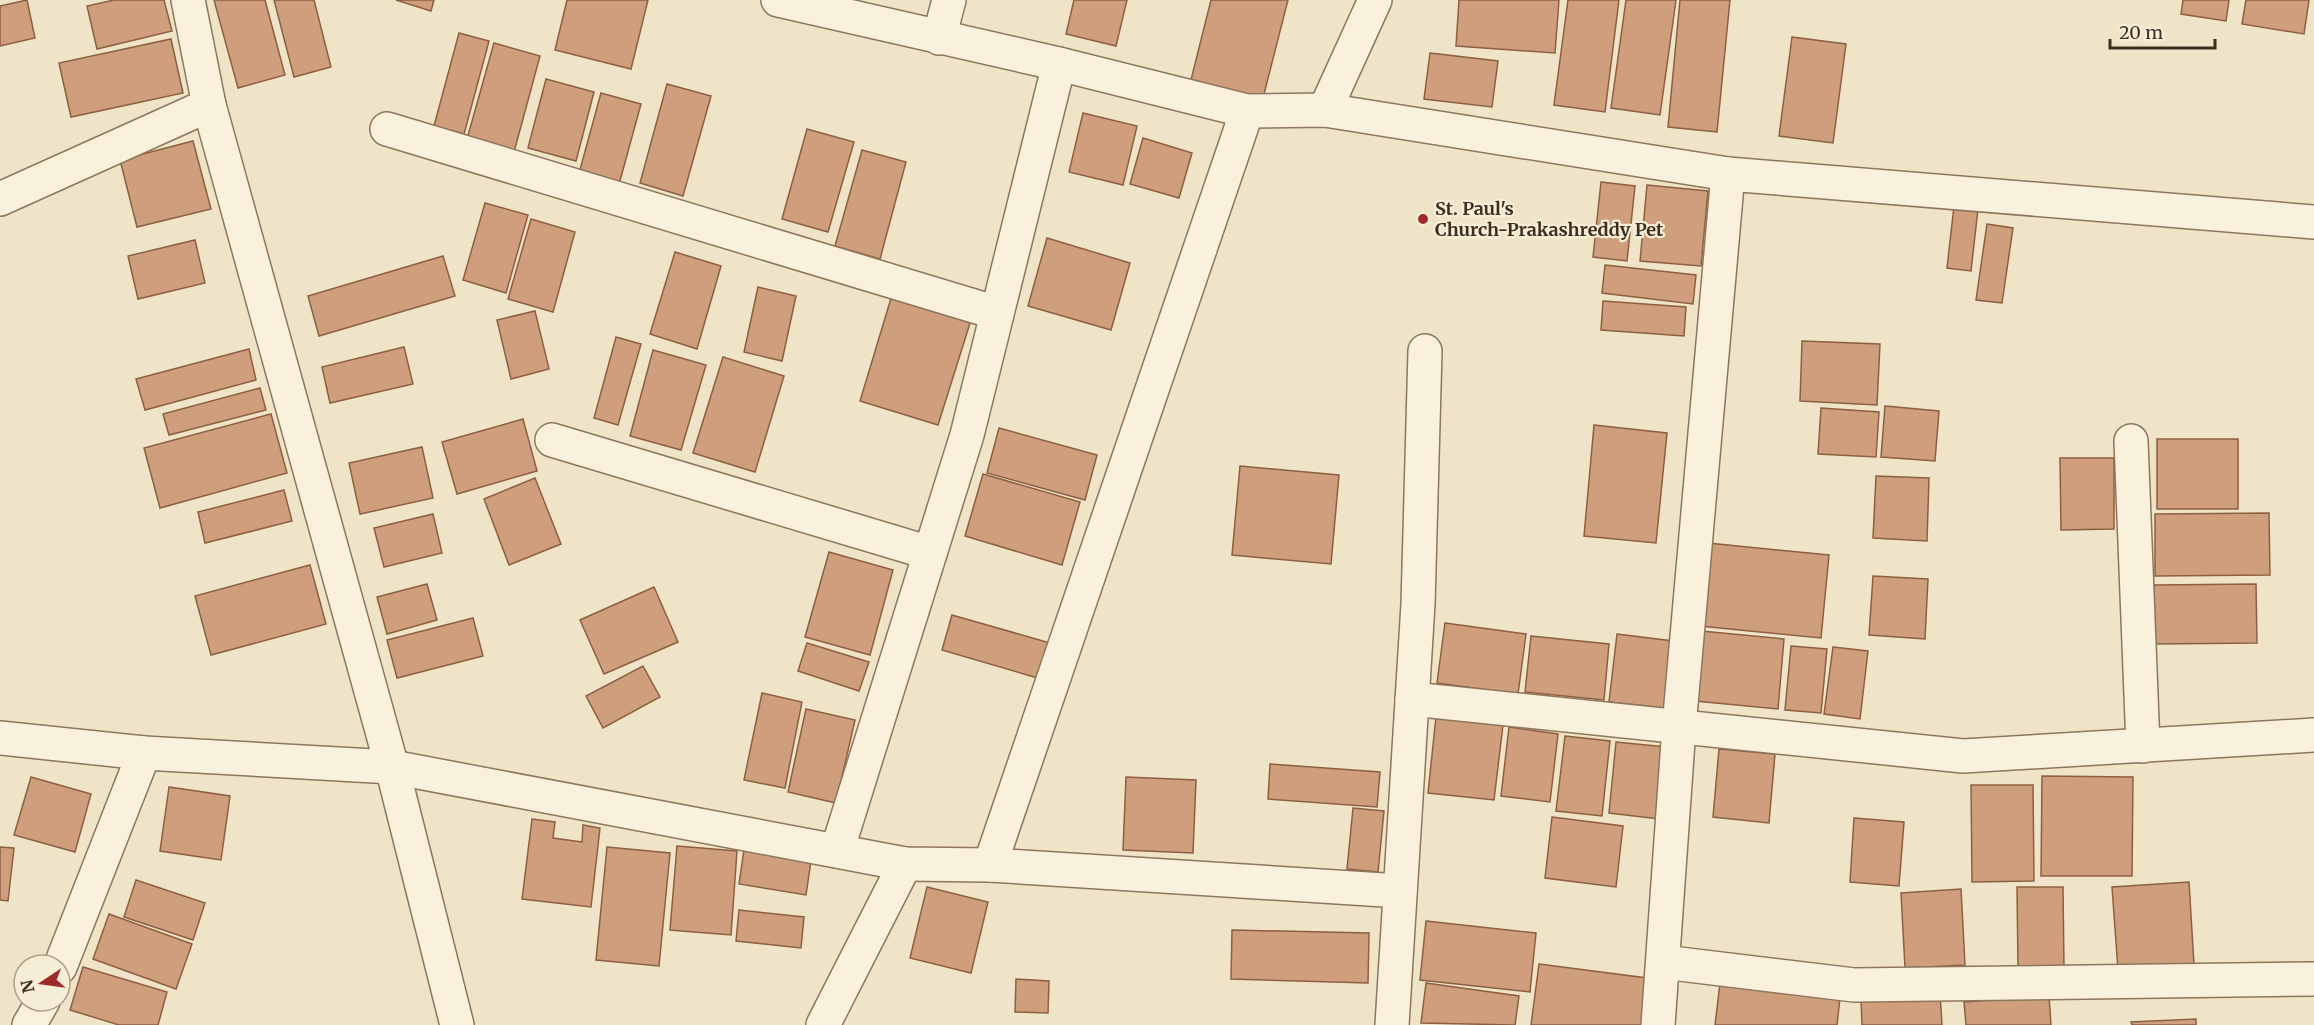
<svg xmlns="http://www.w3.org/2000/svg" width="2314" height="1025" font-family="Merriweather,serif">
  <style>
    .building { fill: #cf9f7d; stroke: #8d5f41; stroke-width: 1.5 }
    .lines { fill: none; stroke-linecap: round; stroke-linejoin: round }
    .minor-casing { stroke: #8d765c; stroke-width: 36 }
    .minor { stroke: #faf1dc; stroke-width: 33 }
    .poi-dot { fill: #9e2a2b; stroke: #f7eed8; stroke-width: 2 }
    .labels { text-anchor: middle; stroke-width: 4.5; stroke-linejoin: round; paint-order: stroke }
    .poi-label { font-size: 18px; font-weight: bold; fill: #3d2e20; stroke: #f7eed8; text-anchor: start }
  </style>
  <rect width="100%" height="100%" fill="#f0e4c8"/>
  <g class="building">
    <path d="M 27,0 L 35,38 L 0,46 L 0,6 Z"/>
    <path d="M 114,0 L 164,0 L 172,31 L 97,49 L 87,6 Z"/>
    <path d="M 214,0 L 265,0 L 285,75 L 238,88 Z"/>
    <path d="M 274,0 L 314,0 L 331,67 L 294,77 Z"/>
    <path d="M 396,0 L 434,0 L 431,11 Z"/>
    <path d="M 567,0 L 648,0 L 631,69 L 555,50 Z"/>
    <path d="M 1074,0 L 1127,0 L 1116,46 L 1066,34 Z"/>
    <path d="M 1211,0 L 1288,0 L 1263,98 L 1191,80 Z"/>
    <path d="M 1459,0 L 1559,0 L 1555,53 L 1456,46 Z"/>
    <path d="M 1568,0 L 1619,0 L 1605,112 L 1554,105 Z"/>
    <path d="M 1626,0 L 1676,0 L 1660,115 L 1611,108 Z"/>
    <path d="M 1680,0 L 1730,0 L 1717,132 L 1668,127 Z"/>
    <path d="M 2183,0 L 2229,0 L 2226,21 L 2181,14 Z"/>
    <path d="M 2246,0 L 2309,0 L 2304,34 L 2242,24 Z"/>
    <path d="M 459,33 L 489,41 L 464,134 L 434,126 Z"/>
    <path d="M 1792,37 L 1846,44 L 1833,143 L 1779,136 Z"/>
    <path d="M 171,39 L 183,93 L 71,117 L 59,63 Z"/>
    <path d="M 494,43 L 540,56 L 514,152 L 467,139 Z"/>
    <path d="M 1430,53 L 1498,61 L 1492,107 L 1424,99 Z"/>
    <path d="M 546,79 L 594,92 L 576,161 L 528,148 Z"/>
    <path d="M 667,84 L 711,96 L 683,196 L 640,183 Z"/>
    <path d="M 601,93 L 641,104 L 618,188 L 578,177 Z"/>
    <path d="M 1083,113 L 1137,126 L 1123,185 L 1069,172 Z"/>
    <path d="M 807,129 L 854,142 L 828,232 L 782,219 Z"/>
    <path d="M 1143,138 L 1192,153 L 1179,198 L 1130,184 Z"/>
    <path d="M 193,141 L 211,209 L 137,227 L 120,160 Z"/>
    <path d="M 862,150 L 906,162 L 880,259 L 835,246 Z"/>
    <path d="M 1601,182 L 1635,186 L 1627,261 L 1593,257 Z"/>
    <path d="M 1647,185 L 1708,191 L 1701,266 L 1640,261 Z"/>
    <path d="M 485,203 L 528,215 L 506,293 L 463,280 Z"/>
    <path d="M 1954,206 L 1978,209 L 1971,271 L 1947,268 Z"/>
    <path d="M 531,219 L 575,232 L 553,312 L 508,299 Z"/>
    <path d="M 1987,224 L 2013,228 L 2002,303 L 1976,300 Z"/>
    <path d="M 1047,238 L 1130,263 L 1111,330 L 1028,306 Z"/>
    <path d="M 195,240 L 205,283 L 138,299 L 128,256 Z"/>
    <path d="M 675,252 L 721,266 L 697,349 L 650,334 Z"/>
    <path d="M 443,256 L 455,296 L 319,336 L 308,296 Z"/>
    <path d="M 1605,265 L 1696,275 L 1693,304 L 1602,293 Z"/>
    <path d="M 758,287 L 796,296 L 782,361 L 744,352 Z"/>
    <path d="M 892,295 L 971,320 L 938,425 L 860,401 Z"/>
    <path d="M 1603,301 L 1686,307 L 1684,336 L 1601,330 Z"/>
    <path d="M 535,311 L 549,369 L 511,379 L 497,320 Z"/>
    <path d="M 616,337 L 641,344 L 618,425 L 594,418 Z"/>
    <path d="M 1802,341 L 1880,344 L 1877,405 L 1800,401 Z"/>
    <path d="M 404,347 L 413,384 L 330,403 L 322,367 Z"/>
    <path d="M 249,349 L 256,380 L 145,410 L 136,379 Z"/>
    <path d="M 653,350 L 706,365 L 681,450 L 630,436 Z"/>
    <path d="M 723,357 L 784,376 L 755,472 L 693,453 Z"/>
    <path d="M 260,388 L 266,410 L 169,435 L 163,414 Z"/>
    <path d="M 1885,406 L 1939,411 L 1935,461 L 1881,457 Z"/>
    <path d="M 1821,408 L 1879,412 L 1876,457 L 1818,454 Z"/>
    <path d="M 271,414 L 287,473 L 160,508 L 144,448 Z"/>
    <path d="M 523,419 L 537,471 L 457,494 L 442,442 Z"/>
    <path d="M 1594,425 L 1667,433 L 1656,543 L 1584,536 Z"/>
    <path d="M 999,428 L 1097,455 L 1085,500 L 987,473 Z"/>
    <rect x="2157" y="439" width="81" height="70"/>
    <path d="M 422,447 L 433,498 L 360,514 L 349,463 Z"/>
    <path d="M 2060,458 L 2114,458 L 2114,529 L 2061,530 Z"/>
    <path d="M 1240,466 L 1339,475 L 1331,564 L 1232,555 Z"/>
    <path d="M 983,474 L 1080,502 L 1062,565 L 965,536 Z"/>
    <path d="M 1876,476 L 1929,478 L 1927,541 L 1873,538 Z"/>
    <path d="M 535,478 L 561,544 L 509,565 L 484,499 Z"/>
    <path d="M 284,490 L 292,521 L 205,543 L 198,512 Z"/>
    <path d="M 2269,513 L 2270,575 L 2155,576 L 2155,514 Z"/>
    <path d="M 433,514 L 442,553 L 384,567 L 374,528 Z"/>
    <path d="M 1708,543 L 1829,555 L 1821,638 L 1700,626 Z"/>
    <path d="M 829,552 L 893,570 L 870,655 L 805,637 Z"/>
    <path d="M 310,565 L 326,624 L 211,655 L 195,596 Z"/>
    <path d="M 1873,576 L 1928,579 L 1925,639 L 1869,635 Z"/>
    <path d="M 427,584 L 437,620 L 387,634 L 377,597 Z"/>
    <path d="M 2256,584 L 2257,643 L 2155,644 L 2154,585 Z"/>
    <path d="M 654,587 L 678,642 L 604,674 L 580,620 Z"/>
    <path d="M 952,615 L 1050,643 L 1041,679 L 942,650 Z"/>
    <path d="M 473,618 L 483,656 L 397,678 L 387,640 Z"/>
    <path d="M 1445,623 L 1526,634 L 1518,694 L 1437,683 Z"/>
    <path d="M 1701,631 L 1784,639 L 1778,709 L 1695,701 Z"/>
    <path d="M 1617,634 L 1673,641 L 1665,708 L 1609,702 Z"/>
    <path d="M 1531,636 L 1609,644 L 1604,700 L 1525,692 Z"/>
    <path d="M 807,643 L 869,662 L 859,691 L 798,671 Z"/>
    <path d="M 1791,646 L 1827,649 L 1821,713 L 1785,710 Z"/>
    <path d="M 1833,647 L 1868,651 L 1860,719 L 1824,714 Z"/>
    <path d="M 643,666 L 660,697 L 603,728 L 586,696 Z"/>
    <path d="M 762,693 L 802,702 L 785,788 L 744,780 Z"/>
    <path d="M 806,709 L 855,720 L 836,803 L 788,792 Z"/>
    <path d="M 1436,717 L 1503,725 L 1494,800 L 1428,793 Z"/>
    <path d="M 1509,727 L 1558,734 L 1550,802 L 1501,796 Z"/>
    <path d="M 1565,736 L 1610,741 L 1602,816 L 1556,811 Z"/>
    <path d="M 1616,742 L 1666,747 L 1659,819 L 1609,813 Z"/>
    <path d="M 1719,749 L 1775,754 L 1769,823 L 1713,817 Z"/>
    <path d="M 1270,764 L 1380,772 L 1377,807 L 1268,799 Z"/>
    <path d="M 2042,776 L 2133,777 L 2132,876 L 2041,876 Z"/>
    <path d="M 31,777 L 91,794 L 75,852 L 14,835 Z"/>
    <path d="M 1126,777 L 1196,780 L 1193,853 L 1123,850 Z"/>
    <path d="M 1971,785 L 2033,785 L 2034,881 L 1972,882 Z"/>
    <path d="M 169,787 L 230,796 L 221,860 L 160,851 Z"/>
    <path d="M 1353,808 L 1384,811 L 1378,872 L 1347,869 Z"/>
    <path d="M 1552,817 L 1623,826 L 1616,887 L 1545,878 Z"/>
    <path d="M 1854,818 L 1904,822 L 1899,886 L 1850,882 Z"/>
    <path d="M 532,819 L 555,822 L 553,838 L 582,842 L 583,825 L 600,828 L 591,907 L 522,899 Z"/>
    <path d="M 745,843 L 812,854 L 806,895 L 739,884 Z"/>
    <path d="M 677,846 L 737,851 L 731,935 L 670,930 Z"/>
    <path d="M 0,847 L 14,848 L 8,901 L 0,900 Z"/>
    <path d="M 607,847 L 670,853 L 659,966 L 596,960 Z"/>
    <path d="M 136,880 L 205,903 L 193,940 L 124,917 Z"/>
    <path d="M 2189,882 L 2194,965 L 2118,970 L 2112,887 Z"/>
    <path d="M 927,887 L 988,902 L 971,973 L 910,958 Z"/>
    <path d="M 2017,887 L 2063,887 L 2064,969 L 2018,969 Z"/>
    <path d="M 1961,889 L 1965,965 L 1905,968 L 1901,893 Z"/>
    <path d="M 739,910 L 804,917 L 801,948 L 736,941 Z"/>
    <path d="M 109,914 L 192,944 L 176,989 L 93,959 Z"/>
    <path d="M 1426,921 L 1536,933 L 1530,992 L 1420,980 Z"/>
    <path d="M 1232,930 L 1369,933 L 1368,983 L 1231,979 Z"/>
    <path d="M 1539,964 L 1647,978 L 1642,1025 L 1531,1025 Z"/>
    <path d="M 83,967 L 167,992 L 158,1025 L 119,1025 L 70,1010 Z"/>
    <path d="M 1016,979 L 1049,981 L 1048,1013 L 1015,1012 Z"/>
    <path d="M 1426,983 L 1519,996 L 1515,1025 L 1421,1023 Z"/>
    <path d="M 1720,983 L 1840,998 L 1837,1025 L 1715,1025 Z"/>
    <path d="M 1940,993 L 1942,1025 L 1862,1025 L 1861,998 Z"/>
    <path d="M 2049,996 L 2051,1025 L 1966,1025 L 1964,1002 Z"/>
    <path d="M 2196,1019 L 2196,1025 L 2132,1025 L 2131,1022 Z"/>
  </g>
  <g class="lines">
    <defs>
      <g id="minor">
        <path d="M 188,0 L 209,105 L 392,767 L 457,1025"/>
        <path d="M 778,0 L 1059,64 L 1247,111 L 1325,110 L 1728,174 L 2314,222"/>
        <path d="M 939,38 L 949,0"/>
        <path d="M 1325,110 L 1375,0"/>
        <path d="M 387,129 L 997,313"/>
        <path d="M 0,199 L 209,105"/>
        <path d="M 552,440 L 930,553"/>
        <path d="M 2131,441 L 2143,746"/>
        <path d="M 1412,699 L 1963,756 L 2314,735"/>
        <path d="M 0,738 L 144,753 L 392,767 L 905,864 L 990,865 L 1400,891"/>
        <path d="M 837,851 L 967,435 L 1059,64"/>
        <path d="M 990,865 L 1247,111"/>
        <path d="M 1663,962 L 1854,985 L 2314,979"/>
        <path d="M 60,967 L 144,753"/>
        <path d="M 29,1025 L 43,1001"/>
        <path d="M 823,1025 L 905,864"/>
        <path d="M 1392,1025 L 1418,604 L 1425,351"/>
        <path d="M 1658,1025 L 1679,727 L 1728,174"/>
      </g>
    </defs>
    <use href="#minor" class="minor-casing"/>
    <use href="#minor" class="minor"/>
  </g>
  <circle class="poi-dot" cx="1423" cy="219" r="6"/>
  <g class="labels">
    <g class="poi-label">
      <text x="1435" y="215">St. Paul's<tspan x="1435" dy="21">Church-Prakashreddy Pet</tspan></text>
    </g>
  </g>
  <g transform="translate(42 983) rotate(257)"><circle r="28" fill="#f7eed8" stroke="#ada18e" stroke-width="1.5"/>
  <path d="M0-4.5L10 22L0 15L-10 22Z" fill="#9e2a2b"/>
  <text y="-9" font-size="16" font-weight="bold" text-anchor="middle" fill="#3d2e20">N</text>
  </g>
  <path d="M2110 39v9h105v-9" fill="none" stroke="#3d2e20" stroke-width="3"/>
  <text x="2119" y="39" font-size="18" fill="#3d2e20" stroke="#f7eed8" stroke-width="4.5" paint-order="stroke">20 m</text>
</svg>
